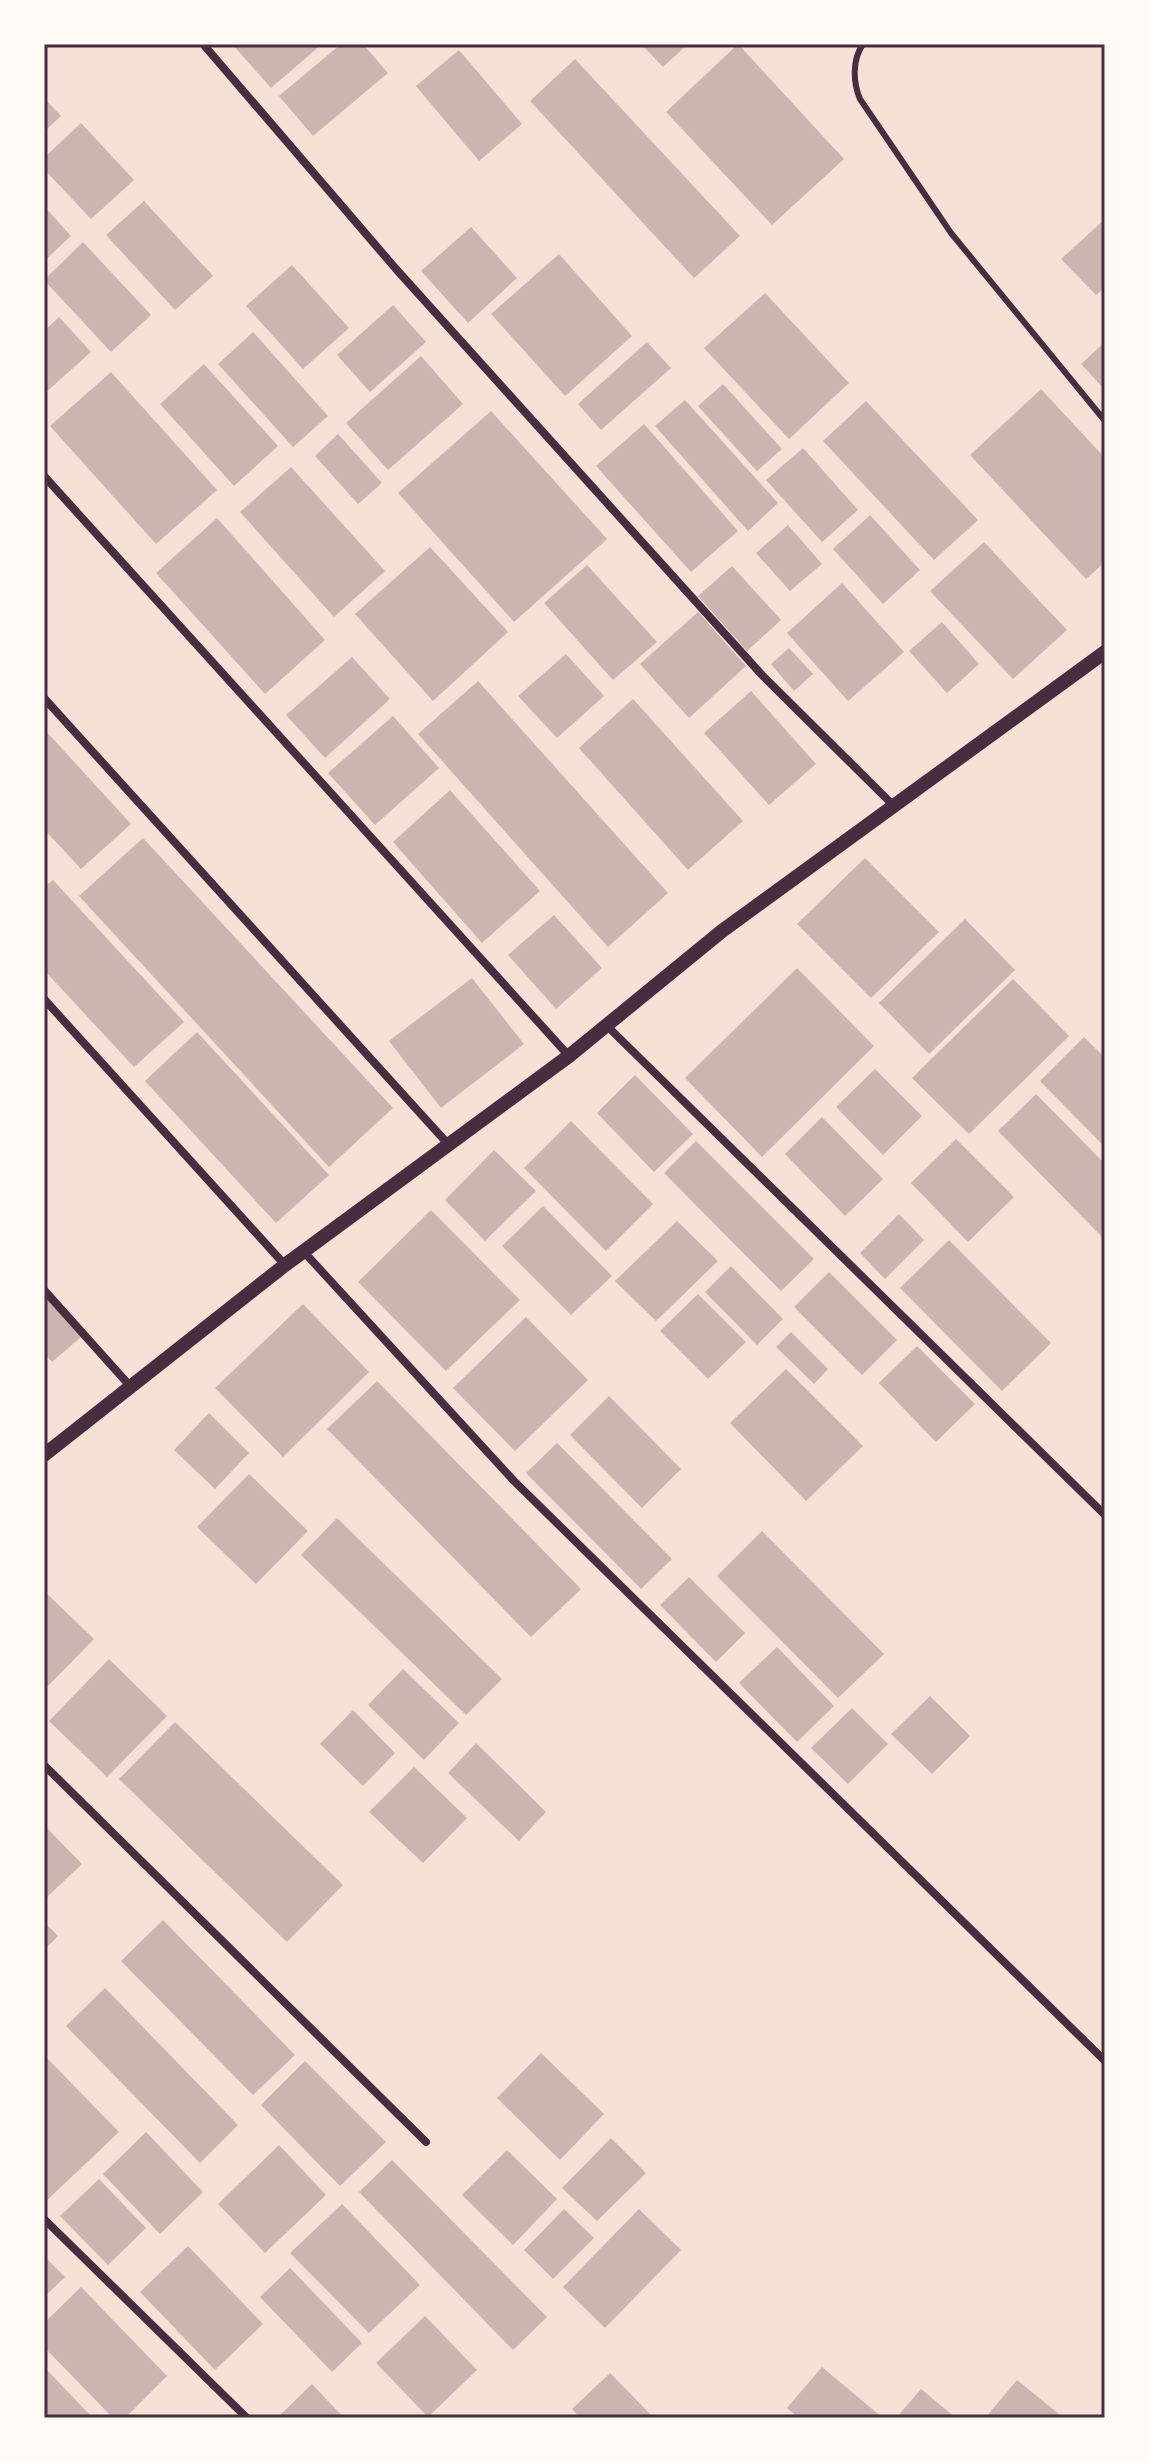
<svg xmlns="http://www.w3.org/2000/svg" width="1149" height="2462" font-family="'Playfair Display',serif">
  <style>
    .building { fill: #ccb4b1 }
    .lines { fill: none; stroke-linecap: round; stroke-linejoin: round }
    .service { stroke: #4a2c40; stroke-width: 6 }
    .minor { stroke: #4a2c40; stroke-width: 8 }
    .tertiary { stroke: #4a2c40; stroke-width: 14 }
    .neatline { fill: none; stroke: #4a2c40; stroke-width: 3 }
  </style>
  <rect width="100%" height="100%" fill="#f7e1d7"/>
  <g class="building">
    <path d="M 232,44 L 322,44 L 271,88 Z"/>
    <path d="M 341,44 L 363,44 L 388,73 L 313,136 L 279,96 Z"/>
    <path d="M 641,44 L 688,44 L 663,67 Z"/>
    <path d="M 738,44 L 844,159 L 772,225 L 666,112 Z"/>
    <path d="M 459,50 L 522,124 L 479,161 L 416,86 Z"/>
    <path d="M 575,59 L 740,236 L 694,278 L 530,101 Z"/>
    <path d="M 44,98 L 61,116 L 44,132 Z"/>
    <path d="M 81,123 L 134,180 L 91,219 L 44,169 L 44,158 Z"/>
    <path d="M 144,201 L 213,276 L 175,310 L 106,235 Z"/>
    <path d="M 44,206 L 71,236 L 44,261 Z"/>
    <path d="M 1105,219 L 1105,287 L 1096,295 L 1061,259 Z"/>
    <path d="M 471,227 L 517,278 L 468,323 L 421,271 Z"/>
    <path d="M 83,242 L 151,315 L 111,352 L 44,280 Z"/>
    <path d="M 559,254 L 632,336 L 565,396 L 491,314 Z"/>
    <path d="M 292,265 L 349,328 L 303,369 L 246,306 Z"/>
    <path d="M 765,293 L 849,383 L 789,439 L 704,348 Z"/>
    <path d="M 393,305 L 426,342 L 370,392 L 337,355 Z"/>
    <path d="M 59,317 L 91,352 L 44,394 L 44,331 Z"/>
    <path d="M 253,332 L 328,416 L 293,447 L 218,364 Z"/>
    <path d="M 647,342 L 671,368 L 601,430 L 578,404 Z"/>
    <path d="M 1105,342 L 1105,390 L 1081,364 Z"/>
    <path d="M 421,356 L 463,404 L 388,470 L 346,423 Z"/>
    <path d="M 204,364 L 278,446 L 234,486 L 160,404 Z"/>
    <path d="M 111,372 L 217,490 L 156,544 L 50,426 Z"/>
    <path d="M 723,384 L 782,449 L 757,471 L 698,406 Z"/>
    <path d="M 1041,389 L 1105,458 L 1105,562 L 1086,579 L 970,455 Z"/>
    <path d="M 685,400 L 778,503 L 748,531 L 655,426 Z"/>
    <path d="M 866,401 L 978,520 L 934,560 L 823,441 Z"/>
    <path d="M 491,411 L 607,539 L 514,622 L 398,493 Z"/>
    <path d="M 644,424 L 738,531 L 691,572 L 596,466 Z"/>
    <path d="M 338,434 L 382,483 L 358,504 L 315,456 Z"/>
    <path d="M 803,448 L 858,510 L 822,542 L 766,480 Z"/>
    <path d="M 291,467 L 385,571 L 334,617 L 240,512 Z"/>
    <path d="M 870,515 L 920,570 L 883,604 L 833,549 Z"/>
    <path d="M 217,518 L 325,640 L 265,694 L 156,573 Z"/>
    <path d="M 788,525 L 822,564 L 790,591 L 756,553 Z"/>
    <path d="M 984,542 L 1067,630 L 1013,679 L 930,591 Z"/>
    <path d="M 430,547 L 508,632 L 433,701 L 355,614 Z"/>
    <path d="M 587,565 L 657,642 L 613,680 L 544,603 Z"/>
    <path d="M 732,566 L 781,620 L 747,651 L 698,596 Z"/>
    <path d="M 842,583 L 904,652 L 848,701 L 787,633 Z"/>
    <path d="M 698,612 L 746,666 L 689,718 L 640,664 Z"/>
    <path d="M 942,622 L 979,664 L 947,693 L 909,651 Z"/>
    <path d="M 789,648 L 813,674 L 794,691 L 771,664 Z"/>
    <path d="M 566,654 L 604,696 L 557,738 L 518,696 Z"/>
    <path d="M 352,657 L 390,699 L 325,758 L 286,715 Z"/>
    <path d="M 478,681 L 668,893 L 608,947 L 418,734 Z"/>
    <path d="M 751,691 L 816,764 L 769,805 L 704,733 Z"/>
    <path d="M 633,699 L 743,821 L 688,870 L 579,748 Z"/>
    <path d="M 393,716 L 439,768 L 375,825 L 328,773 Z"/>
    <path d="M 44,729 L 131,824 L 81,869 L 44,829 Z"/>
    <path d="M 450,790 L 540,891 L 482,943 L 393,842 Z"/>
    <path d="M 143,838 L 393,1108 L 329,1167 L 79,896 Z"/>
    <path d="M 865,858 L 939,932 L 871,998 L 797,924 Z"/>
    <path d="M 53,880 L 184,1022 L 134,1067 L 44,970 L 44,887 Z"/>
    <path d="M 554,915 L 602,968 L 556,1009 L 508,955 Z"/>
    <path d="M 965,919 L 1015,970 L 929,1054 L 879,1003 Z"/>
    <path d="M 797,968 L 874,1046 L 762,1157 L 685,1078 Z"/>
    <path d="M 472,978 L 524,1044 L 441,1108 L 389,1041 Z"/>
    <path d="M 1013,979 L 1069,1036 L 969,1134 L 912,1078 Z"/>
    <path d="M 197,1032 L 329,1175 L 276,1223 L 145,1081 Z"/>
    <path d="M 1084,1037 L 1105,1058 L 1105,1147 L 1040,1081 Z"/>
    <path d="M 875,1069 L 922,1116 L 883,1155 L 836,1107 Z"/>
    <path d="M 635,1075 L 693,1134 L 654,1172 L 597,1113 Z"/>
    <path d="M 1036,1094 L 1105,1164 L 1105,1240 L 998,1131 Z"/>
    <path d="M 822,1117 L 883,1179 L 845,1216 L 785,1154 Z"/>
    <path d="M 571,1121 L 653,1204 L 606,1251 L 524,1168 Z"/>
    <path d="M 956,1139 L 1014,1197 L 968,1242 L 911,1183 Z"/>
    <path d="M 696,1141 L 814,1259 L 781,1291 L 664,1173 Z"/>
    <path d="M 494,1150 L 536,1191 L 485,1241 L 445,1200 Z"/>
    <path d="M 543,1206 L 612,1276 L 571,1315 L 502,1246 Z"/>
    <path d="M 431,1210 L 520,1300 L 446,1371 L 358,1282 Z"/>
    <path d="M 899,1214 L 924,1240 L 885,1279 L 860,1253 Z"/>
    <path d="M 677,1221 L 718,1261 L 656,1321 L 615,1281 Z"/>
    <path d="M 949,1240 L 1051,1343 L 1002,1391 L 900,1288 Z"/>
    <path d="M 731,1266 L 783,1319 L 757,1345 L 705,1292 Z"/>
    <path d="M 829,1272 L 897,1340 L 862,1375 L 794,1307 Z"/>
    <path d="M 698,1294 L 746,1342 L 708,1379 L 660,1331 Z"/>
    <path d="M 44,1296 L 81,1337 L 52,1362 L 44,1353 Z"/>
    <path d="M 303,1304 L 369,1372 L 283,1457 L 215,1388 Z"/>
    <path d="M 526,1317 L 588,1380 L 515,1451 L 453,1388 Z"/>
    <path d="M 791,1332 L 828,1369 L 814,1384 L 776,1347 Z"/>
    <path d="M 917,1346 L 975,1404 L 936,1442 L 879,1383 Z"/>
    <path d="M 786,1369 L 863,1446 L 806,1501 L 730,1423 Z"/>
    <path d="M 377,1381 L 581,1589 L 531,1637 L 327,1429 Z"/>
    <path d="M 609,1396 L 681,1469 L 642,1508 L 570,1435 Z"/>
    <path d="M 209,1413 L 249,1453 L 215,1489 L 174,1450 Z"/>
    <path d="M 557,1443 L 672,1559 L 641,1589 L 526,1473 Z"/>
    <path d="M 249,1474 L 308,1531 L 256,1584 L 197,1527 Z"/>
    <path d="M 337,1518 L 502,1679 L 466,1715 L 301,1555 Z"/>
    <path d="M 762,1531 L 884,1654 L 838,1698 L 717,1576 Z"/>
    <path d="M 689,1577 L 745,1633 L 716,1662 L 660,1605 Z"/>
    <path d="M 44,1591 L 94,1639 L 44,1690 Z"/>
    <path d="M 777,1647 L 834,1706 L 797,1742 L 739,1683 Z"/>
    <path d="M 109,1659 L 167,1716 L 107,1777 L 49,1721 Z"/>
    <path d="M 403,1669 L 459,1723 L 424,1760 L 368,1705 Z"/>
    <path d="M 930,1696 L 970,1736 L 932,1774 L 891,1734 Z"/>
    <path d="M 852,1708 L 888,1744 L 848,1784 L 811,1748 Z"/>
    <path d="M 353,1710 L 395,1753 L 363,1786 L 320,1744 Z"/>
    <path d="M 175,1722 L 343,1885 L 287,1942 L 119,1779 Z"/>
    <path d="M 476,1743 L 546,1812 L 519,1841 L 448,1773 Z"/>
    <path d="M 414,1767 L 467,1818 L 423,1863 L 369,1812 Z"/>
    <path d="M 44,1825 L 82,1864 L 44,1900 Z"/>
    <path d="M 163,1920 L 295,2055 L 253,2095 L 121,1961 Z"/>
    <path d="M 44,1922 L 58,1936 L 44,1950 Z"/>
    <path d="M 105,1988 L 238,2125 L 200,2163 L 66,2026 Z"/>
    <path d="M 541,2053 L 604,2114 L 560,2160 L 497,2098 Z"/>
    <path d="M 44,2055 L 119,2132 L 44,2203 Z"/>
    <path d="M 305,2061 L 386,2142 L 340,2186 L 261,2105 Z"/>
    <path d="M 146,2132 L 203,2192 L 160,2234 L 103,2174 Z"/>
    <path d="M 611,2138 L 646,2173 L 597,2221 L 562,2188 Z"/>
    <path d="M 279,2145 L 326,2195 L 265,2253 L 218,2204 Z"/>
    <path d="M 507,2150 L 557,2199 L 513,2245 L 462,2195 Z"/>
    <path d="M 392,2160 L 547,2317 L 513,2350 L 359,2192 Z"/>
    <path d="M 99,2179 L 146,2228 L 108,2265 L 60,2216 Z"/>
    <path d="M 342,2204 L 420,2285 L 369,2333 L 290,2253 Z"/>
    <path d="M 564,2209 L 594,2238 L 553,2279 L 524,2250 Z"/>
    <path d="M 639,2209 L 681,2250 L 605,2328 L 563,2287 Z"/>
    <path d="M 188,2246 L 263,2324 L 215,2370 L 140,2292 Z"/>
    <path d="M 44,2256 L 65,2277 L 44,2297 Z"/>
    <path d="M 290,2268 L 362,2343 L 332,2372 L 260,2297 Z"/>
    <path d="M 81,2287 L 167,2376 L 125,2418 L 113,2418 L 44,2347 L 44,2323 Z"/>
    <path d="M 425,2316 L 477,2370 L 428,2417 L 376,2363 Z"/>
    <path d="M 44,2367 L 93,2418 L 44,2418 Z"/>
    <path d="M 822,2367 L 883,2418 L 799,2418 L 787,2408 Z"/>
    <path d="M 610,2373 L 654,2418 L 580,2418 L 572,2409 Z"/>
    <path d="M 1017,2380 L 1064,2418 L 985,2418 Z"/>
    <path d="M 312,2384 L 344,2418 L 277,2418 Z"/>
    <path d="M 921,2389 L 956,2418 L 896,2418 Z"/>
  </g>
  <g class="lines">
    <path class="service" d="M 863,44 C 852,60 853,82 860,99 L 951,233 L 1105,421"/>
    <g class="minor">
      <path d="M 203,44 L 396,269 L 762,675 L 893,805"/>
      <path d="M 44,476 L 569,1056"/>
      <path d="M 44,698 L 448,1144"/>
      <path d="M 44,999 L 285,1265"/>
      <path d="M 607,1026 L 1105,1515"/>
      <path d="M 304,1252 L 514,1481 L 1105,2061"/>
      <path d="M 44,1290 L 130,1386"/>
      <path d="M 44,1765 L 426,2142"/>
      <path d="M 44,2219 L 247,2418"/>
    </g>
    <path class="tertiary" d="M 44,1455 L 285,1265 L 569,1056 L 722,931 L 1105,652"/>
  </g>
  <rect width="1149" height="2462" fill="none" stroke="#fffaf5" stroke-width="92"/>
  <rect x="46" y="46" width="1057" height="2370" class="neatline"/>
</svg>
